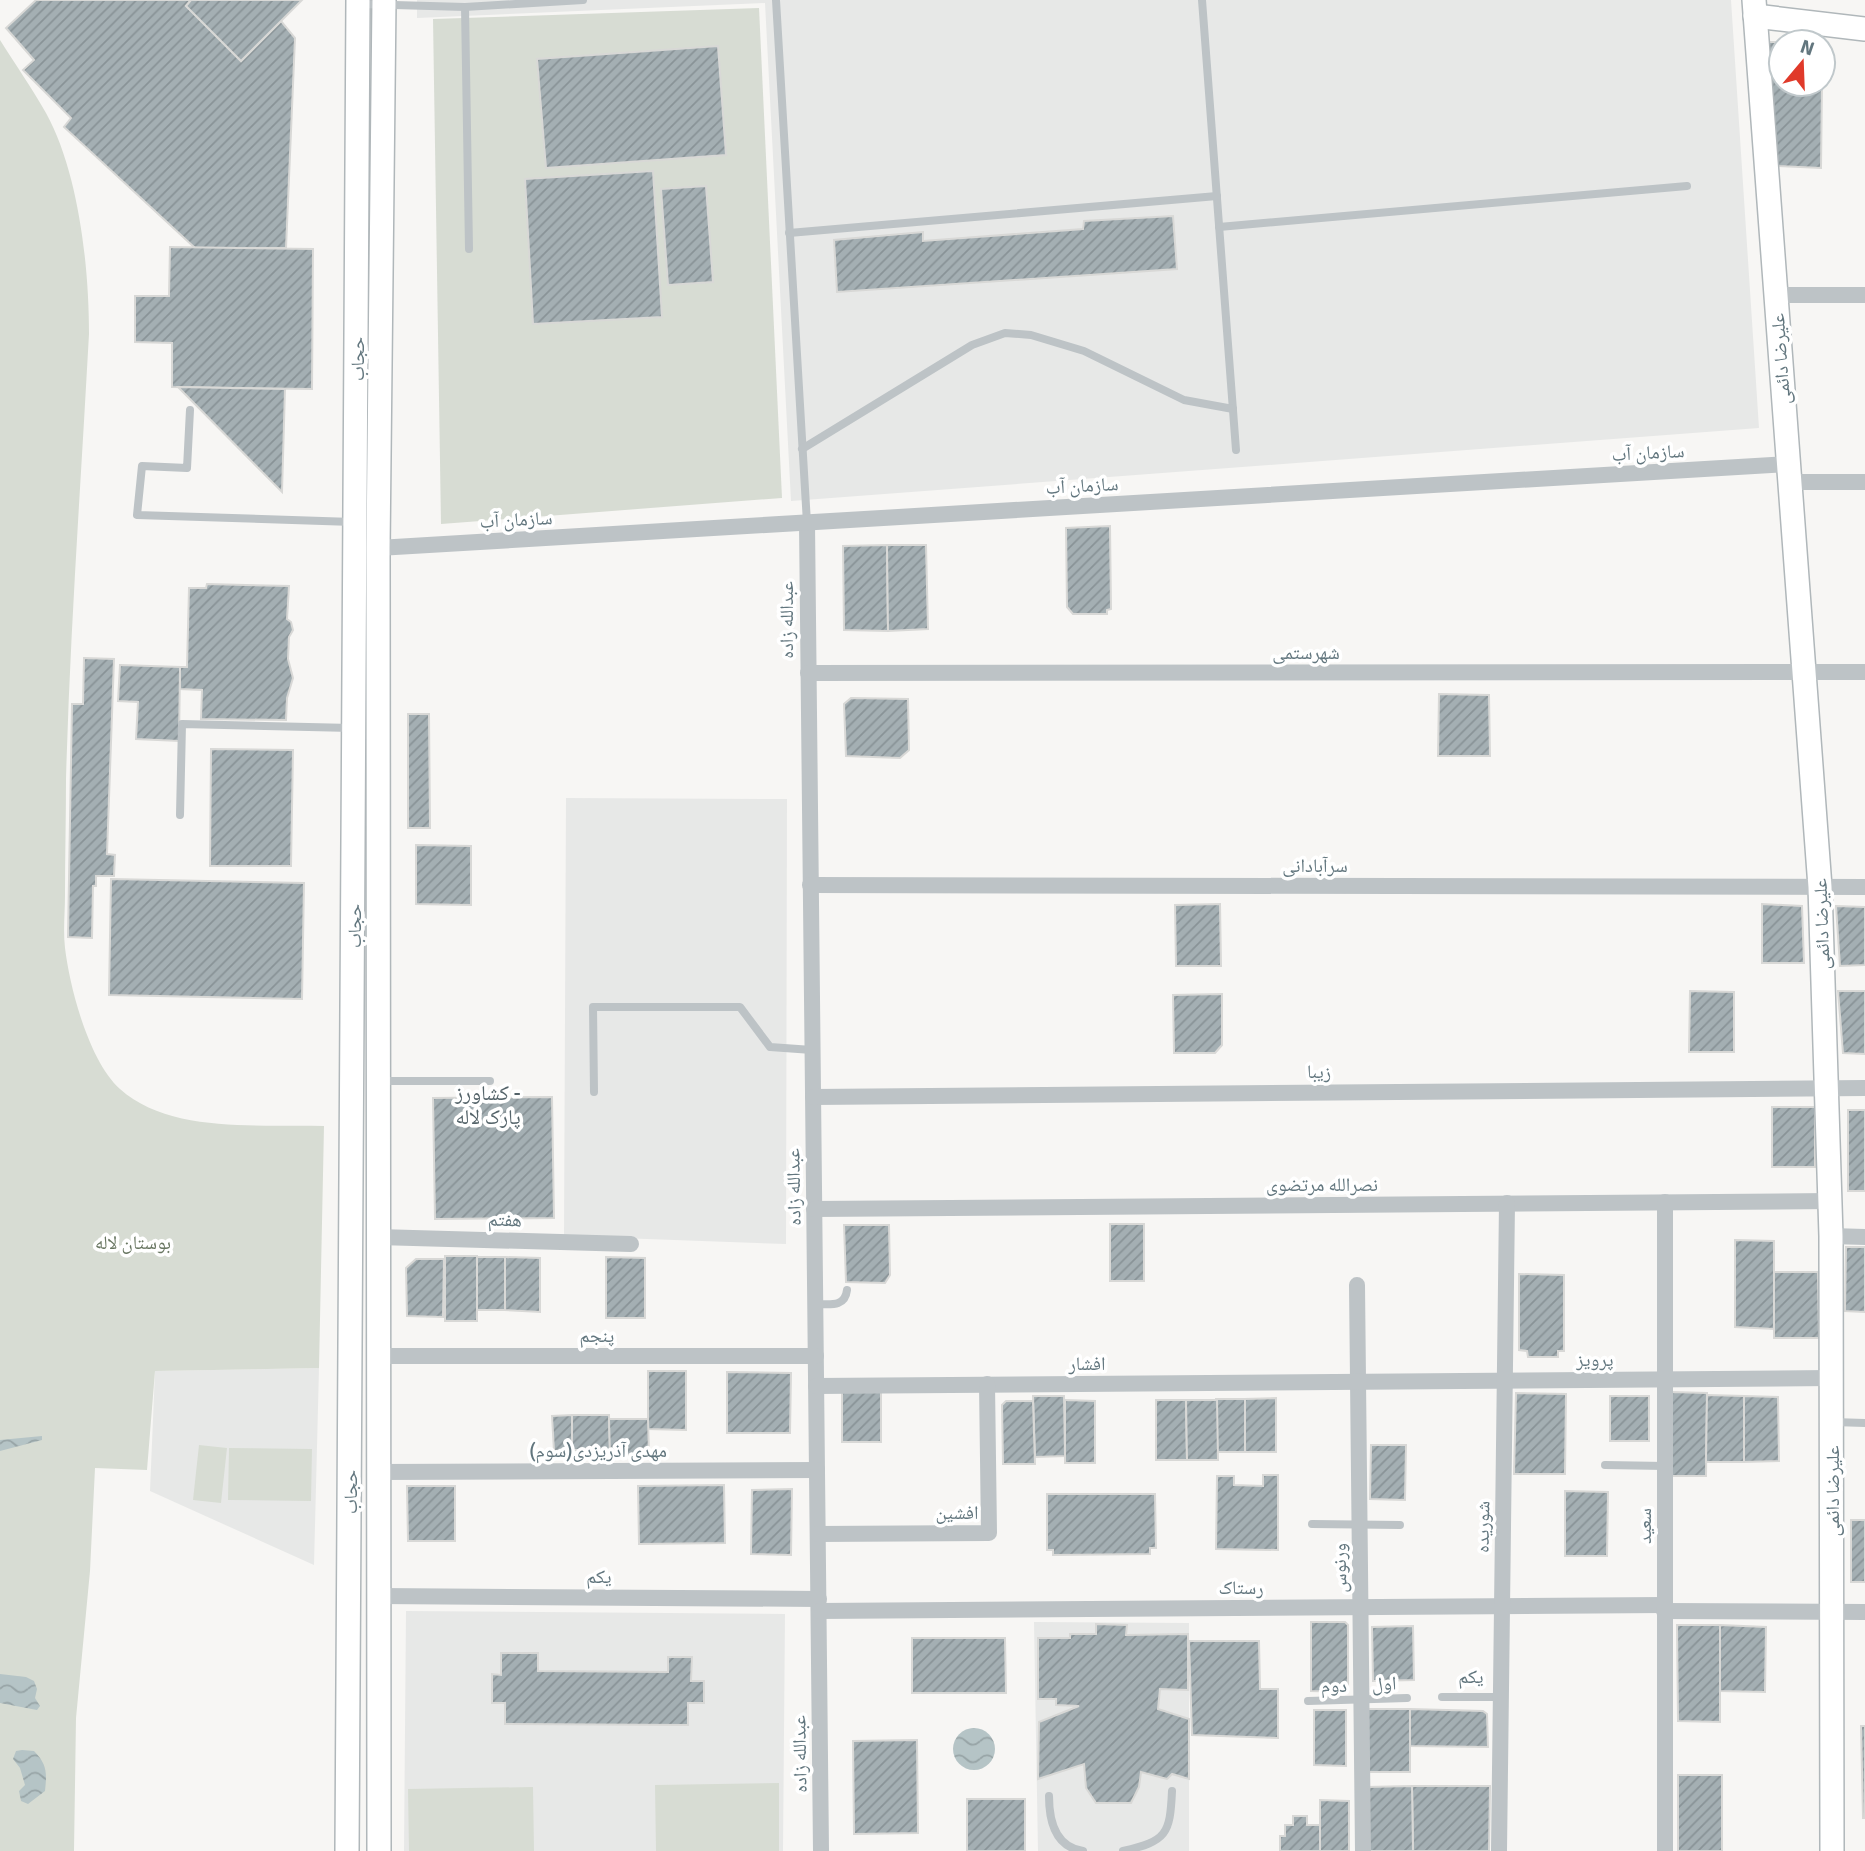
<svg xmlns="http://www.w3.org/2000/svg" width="1865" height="1851" font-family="Signika,'Noto Naskh Arabic',sans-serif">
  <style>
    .built { fill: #e7e8e7 }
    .green { fill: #d7dcd3 }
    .water { fill: url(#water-waves) }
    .building { fill: url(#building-hatch); stroke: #d8d8d6; stroke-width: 2 }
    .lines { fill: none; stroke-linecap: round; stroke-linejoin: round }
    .secondary-casing { stroke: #b0b7ba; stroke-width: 26 }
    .lane { stroke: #bdc3c6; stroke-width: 8 }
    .street { stroke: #bdc3c6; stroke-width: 16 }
    .secondary { stroke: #fff; stroke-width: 23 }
    .labels { text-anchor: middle; stroke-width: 7; stroke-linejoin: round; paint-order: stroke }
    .street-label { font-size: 19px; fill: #62767e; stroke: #fff }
    .park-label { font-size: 19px; fill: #687661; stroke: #fff }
    .neighbourhood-label { font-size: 21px; fill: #546369; stroke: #fff }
  </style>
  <defs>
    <pattern id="water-waves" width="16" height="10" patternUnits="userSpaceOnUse" patternTransform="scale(1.75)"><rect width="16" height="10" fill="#b5c4c6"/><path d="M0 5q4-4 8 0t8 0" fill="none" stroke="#97a4a6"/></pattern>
    <pattern id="building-hatch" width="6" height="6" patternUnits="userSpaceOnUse" patternTransform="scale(1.75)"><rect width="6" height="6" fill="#a4afb3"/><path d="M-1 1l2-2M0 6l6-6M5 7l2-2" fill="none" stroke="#899397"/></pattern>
  </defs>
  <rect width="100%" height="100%" fill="#f7f6f4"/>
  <g class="built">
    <path d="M 417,0 L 1731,0 L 1759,428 L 791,501 L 765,3 L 417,18 Z"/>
    <path d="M 566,798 L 787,799 L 786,1244 L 564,1236 Z"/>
    <path d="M 319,1368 L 314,1565 L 150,1491 L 155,1371 Z"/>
    <path d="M 406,1611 L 785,1614 L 783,1851 L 404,1851 Z"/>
    <path d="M 1034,1622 L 1189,1623 L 1189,1851 L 1038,1851 Z"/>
  </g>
  <g class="green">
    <path d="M 759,8 L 782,498 L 441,524 L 433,19 Z"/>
    <path d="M 0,40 C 15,64 32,88 46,113 C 79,173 89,267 89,334 C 81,482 70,630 66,779 C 66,817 65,856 65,895 C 65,912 63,931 65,948 C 70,989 89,1061 120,1089 C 170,1134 260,1124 324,1126 L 319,1368 L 155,1371 L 147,1470 L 95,1468 L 90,1571 L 76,1718 L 74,1851 L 0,1851 Z"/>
    <path d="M 199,1445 L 227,1448 L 221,1503 L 193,1500 Z"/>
    <path d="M 229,1448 L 312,1449 L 311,1501 L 228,1500 Z"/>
    <path d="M 779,1783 L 779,1851 L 656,1851 L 655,1785 Z"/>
    <path d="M 533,1787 L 534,1851 L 409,1851 L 408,1789 Z"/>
  </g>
  <g class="water">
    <path d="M 42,1436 L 42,1440 L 0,1451 L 0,1440 Z"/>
    <path d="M 0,1674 L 26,1677 L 34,1681 L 37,1689 L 35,1698 L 40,1706 L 37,1710 L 0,1703 Z"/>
    <circle cx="974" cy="1749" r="21"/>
    <path d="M 22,1750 L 34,1751 C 47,1764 47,1773 45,1791 L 28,1804 L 21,1801 L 19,1791 L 25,1785 L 20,1768 L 13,1759 L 16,1751 Z"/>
  </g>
  <g class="building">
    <path d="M 36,0 L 191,0 L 186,6 L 241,61 L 281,21 L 295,38 L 286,248 L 195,248 L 64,127 L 71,118 L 23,70 L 34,60 L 6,28 Z"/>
    <path d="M 191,0 L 302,0 L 241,61 L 186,6 Z"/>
    <path d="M 1768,42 L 1781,42 L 1781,84 L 1822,84 L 1821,168 L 1778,166 Z"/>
    <path d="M 718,46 L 726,155 L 546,168 L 537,59 Z"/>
    <path d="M 653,171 L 662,317 L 533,324 L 525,179 Z"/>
    <path d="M 706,186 L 713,282 L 668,285 L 661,189 Z"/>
    <path d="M 1173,216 L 1177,269 L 837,292 L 834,240 L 923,232 L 923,241 L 1083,229 L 1084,221 Z"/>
    <path d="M 170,247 L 313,249 L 312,389 L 172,387 L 172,343 L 135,342 L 135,296 L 169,296 Z"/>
    <path d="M 178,387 L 285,389 L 282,492 Z"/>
    <path d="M 1110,526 L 1111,609 L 1107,610 L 1107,614 L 1073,614 L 1067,607 L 1066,528 Z"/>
    <path d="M 887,545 L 888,631 L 844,630 L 843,546 Z"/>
    <path d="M 887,545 L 926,545 L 928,629 L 888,631 Z"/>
    <path d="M 207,584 L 289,586 L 287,619 L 291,622 L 293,630 L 289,637 L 288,659 L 293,678 L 287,698 L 286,720 L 201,719 L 202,690 L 180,689 L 180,667 L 187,667 L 189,588 L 206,588 Z"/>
    <path d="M 84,658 L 114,659 L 107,854 L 115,855 L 114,876 L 96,876 L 96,886 L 93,886 L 92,938 L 68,937 L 72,704 L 83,704 Z"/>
    <path d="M 120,665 L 180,667 L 179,741 L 136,739 L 138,702 L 118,701 Z"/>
    <path d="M 1439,694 L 1489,695 L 1490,756 L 1438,756 Z"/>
    <path d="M 851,698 L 908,699 L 909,750 L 900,758 L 846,756 L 844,704 Z"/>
    <path d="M 408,714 L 429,714 L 430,828 L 408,828 Z"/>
    <path d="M 211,749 L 293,750 L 291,866 L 210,866 Z"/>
    <path d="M 416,845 L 471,846 L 471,905 L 416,904 Z"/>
    <path d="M 111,879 L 304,883 L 302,999 L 109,995 Z"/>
    <path d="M 1220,904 L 1221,966 L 1176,966 L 1175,905 Z"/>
    <path d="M 1762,904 L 1802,906 L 1804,963 L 1762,963 Z"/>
    <path d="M 1836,906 L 1865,907 L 1865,965 L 1840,966 Z"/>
    <path d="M 1690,991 L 1734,992 L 1734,1052 L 1689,1052 Z"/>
    <path d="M 1838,991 L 1865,991 L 1865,1054 L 1843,1053 Z"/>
    <path d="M 1222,994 L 1222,1045 L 1215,1053 L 1174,1053 L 1173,995 Z"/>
    <path d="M 552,1097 L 554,1218 L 435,1219 L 433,1098 Z"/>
    <rect x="1772" y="1107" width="43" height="60"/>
    <rect x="1848" y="1110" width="17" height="81"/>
    <rect x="1110" y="1224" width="34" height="57"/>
    <path d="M 844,1225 L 889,1225 L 890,1275 L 885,1283 L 846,1282 Z"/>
    <path d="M 1735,1240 L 1774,1241 L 1774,1329 L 1735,1327 Z"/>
    <path d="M 1846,1247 L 1865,1247 L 1865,1312 L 1845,1311 Z"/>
    <rect x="445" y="1256" width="32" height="65"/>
    <rect x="477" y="1257" width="28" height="53"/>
    <path d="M 505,1257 L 540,1258 L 540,1312 L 505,1310 Z"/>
    <path d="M 606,1257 L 645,1258 L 645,1318 L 606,1318 Z"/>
    <path d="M 416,1259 L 444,1259 L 443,1317 L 407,1316 L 406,1268 Z"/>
    <path d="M 1774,1272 L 1818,1272 L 1819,1338 L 1774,1338 Z"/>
    <path d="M 1519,1274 L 1564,1275 L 1564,1351 L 1558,1351 L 1558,1357 L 1528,1357 L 1527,1351 L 1519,1350 Z"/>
    <path d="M 648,1371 L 686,1371 L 686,1430 L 648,1429 Z"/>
    <path d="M 727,1372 L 791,1373 L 790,1433 L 727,1433 Z"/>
    <path d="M 842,1389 L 881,1390 L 881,1442 L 842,1442 Z"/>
    <path d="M 1671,1392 L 1707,1393 L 1706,1476 L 1671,1476 Z"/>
    <path d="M 1516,1393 L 1566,1394 L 1565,1474 L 1514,1474 Z"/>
    <path d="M 1707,1395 L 1744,1396 L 1744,1462 L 1706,1462 Z"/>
    <path d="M 1033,1396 L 1064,1396 L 1065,1456 L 1035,1457 Z"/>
    <rect x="1610" y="1396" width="39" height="45"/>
    <path d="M 1744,1396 L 1778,1397 L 1779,1461 L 1744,1462 Z"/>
    <path d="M 1276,1398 L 1276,1452 L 1245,1452 L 1245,1399 Z"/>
    <path d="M 1216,1399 L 1245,1399 L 1245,1452 L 1217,1452 Z"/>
    <path d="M 1065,1400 L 1095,1401 L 1095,1463 L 1065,1463 Z"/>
    <path d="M 1156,1400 L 1186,1400 L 1187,1460 L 1156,1460 Z"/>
    <path d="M 1186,1400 L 1217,1400 L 1218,1460 L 1187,1460 Z"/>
    <path d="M 1006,1401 L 1033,1401 L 1035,1464 L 1003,1464 L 1002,1405 Z"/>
    <path d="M 572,1415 L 609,1415 L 610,1450 L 572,1450 Z"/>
    <path d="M 572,1415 L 572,1450 L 554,1451 L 552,1416 Z"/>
    <path d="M 609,1419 L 648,1419 L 649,1454 L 610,1455 Z"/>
    <path d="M 1371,1445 L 1406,1445 L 1405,1500 L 1370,1499 Z"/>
    <path d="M 1263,1475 L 1278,1475 L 1278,1550 L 1216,1549 L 1217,1476 L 1234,1476 L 1234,1485 L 1263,1486 Z"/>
    <path d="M 724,1485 L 725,1543 L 639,1544 L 638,1486 Z"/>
    <path d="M 407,1486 L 455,1486 L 455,1541 L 408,1541 Z"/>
    <path d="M 792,1489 L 791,1555 L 751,1554 L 752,1490 Z"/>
    <path d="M 1565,1491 L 1608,1492 L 1607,1556 L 1565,1556 Z"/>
    <path d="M 1047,1494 L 1155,1494 L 1156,1548 L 1150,1548 L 1150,1554 L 1053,1555 L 1053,1550 L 1047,1550 Z"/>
    <rect x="1851" y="1520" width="14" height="62"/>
    <path d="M 1311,1622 L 1345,1622 L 1348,1625 L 1348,1687 L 1345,1692 L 1311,1691 Z"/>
    <path d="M 1096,1624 L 1127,1625 L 1126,1635 L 1188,1634 L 1188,1690 L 1160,1689 L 1158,1709 L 1189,1719 L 1189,1779 L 1172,1774 L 1167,1779 L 1141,1772 L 1139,1787 L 1131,1803 L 1096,1803 L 1086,1788 L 1084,1764 L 1038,1779 L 1039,1722 L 1079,1706 L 1056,1705 L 1056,1699 L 1038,1699 L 1038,1638 L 1070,1638 L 1070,1634 L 1096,1634 Z"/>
    <path d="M 1677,1625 L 1720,1625 L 1720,1722 L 1678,1721 Z"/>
    <path d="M 1720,1625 L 1766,1627 L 1765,1692 L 1720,1691 Z"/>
    <path d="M 1413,1626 L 1414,1680 L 1373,1681 L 1372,1627 Z"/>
    <path d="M 912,1638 L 1005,1638 L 1006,1693 L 912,1693 Z"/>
    <path d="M 1189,1641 L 1259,1641 L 1260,1689 L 1278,1689 L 1278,1738 L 1192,1735 Z"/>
    <path d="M 501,1653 L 538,1653 L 538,1671 L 668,1672 L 668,1657 L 692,1657 L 691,1681 L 704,1681 L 704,1703 L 688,1703 L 688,1725 L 505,1724 L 505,1703 L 492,1703 L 492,1674 L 501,1675 Z"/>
    <path d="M 1366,1709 L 1410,1709 L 1410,1772 L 1367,1772 Z"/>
    <path d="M 1410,1709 L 1483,1711 L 1487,1714 L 1488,1747 L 1410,1746 Z"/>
    <path d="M 1314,1710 L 1346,1710 L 1346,1766 L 1314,1765 Z"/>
    <path d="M 1861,1726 L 1865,1726 L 1865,1818 L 1863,1818 Z"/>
    <path d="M 917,1740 L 918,1833 L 854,1834 L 853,1741 Z"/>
    <rect x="1678" y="1775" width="44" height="76"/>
    <path d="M 1412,1786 L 1490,1786 L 1489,1851 L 1413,1851 Z"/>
    <path d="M 1412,1786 L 1413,1851 L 1368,1851 L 1367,1787 Z"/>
    <rect x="967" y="1799" width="58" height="52"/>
    <path d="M 1320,1800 L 1349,1801 L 1349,1851 L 1320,1851 Z"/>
    <path d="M 1293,1816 L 1307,1816 L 1307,1825 L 1320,1825 L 1320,1851 L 1280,1851 L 1280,1836 L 1285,1836 L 1285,1825 L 1293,1825 Z"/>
  </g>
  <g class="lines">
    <defs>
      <g id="secondary">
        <path d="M 1754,0 L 1820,887 L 1831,1236 L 1832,1851"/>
        <path d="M 1755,16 L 1865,29"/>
        <path d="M 347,1851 L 358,0"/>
        <path d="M 379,1851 L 378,548 L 384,0"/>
      </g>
    </defs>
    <use href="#secondary" class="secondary-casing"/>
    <g class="lane">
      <path d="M 776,0 L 807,523"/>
      <path d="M 1202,0 L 1236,450"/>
      <path d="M 359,4 L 465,7 L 583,0"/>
      <path d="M 465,7 L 469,249"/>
      <path d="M 1219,227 L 1687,186"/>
      <path d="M 789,233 L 1217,196"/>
      <path d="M 190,410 L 187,468 L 142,466 L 137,515 L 353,522"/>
      <path d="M 802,449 L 972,345 L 1005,333 L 1031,335 L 1084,351 L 1184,400 L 1233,409"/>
      <path d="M 180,815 L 182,724 L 352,728"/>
      <path d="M 381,1081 L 490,1081"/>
      <path d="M 594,1092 L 593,1007 L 740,1007 L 770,1047 L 812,1050"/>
      <path d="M 815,1304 C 829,1304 845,1308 847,1290"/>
      <path d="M 1833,1422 L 1865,1423"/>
      <path d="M 1605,1465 L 1665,1466"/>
      <path d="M 1312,1524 L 1400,1525"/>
      <path d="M 1442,1697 L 1501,1697"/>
      <path d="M 1308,1701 L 1407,1698"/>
      <path d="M 1049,1796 C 1049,1821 1055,1847 1083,1851"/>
      <path d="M 1123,1851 C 1167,1841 1170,1834 1172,1791"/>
    </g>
    <g class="street">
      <path d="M 1776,295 L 1865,295"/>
      <path d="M 1790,482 L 1865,482"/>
      <path d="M 807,523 L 821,1851"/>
      <path d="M 378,548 L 1788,464"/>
      <path d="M 808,673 L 1865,672"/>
      <path d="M 810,885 L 1865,887"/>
      <path d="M 813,1097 L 1865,1088"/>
      <path d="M 814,1209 L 1830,1201"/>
      <path d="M 1831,1236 L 1865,1237"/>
      <path d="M 378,1237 L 631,1244"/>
      <path d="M 1357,1285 L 1363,1851"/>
      <path d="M 378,1356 L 816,1356"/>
      <path d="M 816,1386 L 1831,1378"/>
      <path d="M 379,1472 L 817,1470"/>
      <path d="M 818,1534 L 989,1533 L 987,1384"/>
      <path d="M 379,1596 L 819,1599"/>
      <path d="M 819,1611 L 1664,1605"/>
      <path d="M 1664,1611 L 1865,1612"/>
      <path d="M 1499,1851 L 1507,1203"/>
      <path d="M 1665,1851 L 1665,1202"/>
    </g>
    <use href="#secondary" class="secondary"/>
  </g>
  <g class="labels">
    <g class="street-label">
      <text transform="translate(357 359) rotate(-90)" y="7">حجاب</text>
      <text transform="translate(1780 359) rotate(-94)" y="7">علیرضا دائمی</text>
      <text transform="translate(1648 452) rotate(-3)" y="7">سازمان آب</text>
      <text transform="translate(1082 485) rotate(-3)" y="7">سازمان آب</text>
      <text transform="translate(516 519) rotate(-3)" y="7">سازمان آب</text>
      <text transform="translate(786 620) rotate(-90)" y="7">عبدالله زاده</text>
      <text x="1306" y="659">شهرستمی</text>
      <text x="1315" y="872">سرآبادانی</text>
      <text transform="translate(1821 924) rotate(-92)" y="7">علیرضا دائمی</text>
      <text transform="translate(354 926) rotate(-90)" y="7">حجاب</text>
      <text x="1319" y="1078">زیبا</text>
      <text x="1322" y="1191">نصرالله مرتضوی</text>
      <text transform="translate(793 1187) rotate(-91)" y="7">عبدالله زاده</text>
      <text transform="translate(505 1219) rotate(2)" y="7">هفتم</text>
      <text x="597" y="1342">پنجم</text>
      <text x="1595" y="1366">پرویز</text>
      <text x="1087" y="1370">افشار</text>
      <text x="598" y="1457">مهدی آذریزدی(سوم)</text>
      <text transform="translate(1832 1491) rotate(-90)" y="7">علیرضا دائمی</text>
      <text transform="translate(350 1492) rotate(-90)" y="7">حجاب</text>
      <text x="957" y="1519">افشین</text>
      <text transform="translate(1644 1526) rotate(-90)" y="7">سعید</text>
      <text transform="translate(1482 1527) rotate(-89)" y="7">شوریده</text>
      <text transform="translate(1339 1568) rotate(-91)" y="7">ورنوس</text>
      <text x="599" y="1583">یکم</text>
      <text x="1241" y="1594">رستاک</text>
      <text x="1471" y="1683">یکم</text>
      <text transform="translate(1384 1683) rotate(-3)" y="7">اول</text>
      <text transform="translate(1334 1685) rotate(-1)" y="7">دوم</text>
      <text transform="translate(799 1754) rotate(-91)" y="7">عبدالله زاده</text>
    </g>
    <g class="park-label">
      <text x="133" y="1249">بوستان لاله</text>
    </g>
    <g class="neighbourhood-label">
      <text x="488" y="1100">کشاورز -<tspan x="488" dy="24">پارک لاله</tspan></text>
    </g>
  </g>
  <g transform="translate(1802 63) rotate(19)"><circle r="33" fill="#ffffff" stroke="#c0c8cb" stroke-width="2"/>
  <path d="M0-5L12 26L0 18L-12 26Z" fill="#e03a2a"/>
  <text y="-10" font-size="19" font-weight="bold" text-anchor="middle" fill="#62767e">N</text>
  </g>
</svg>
